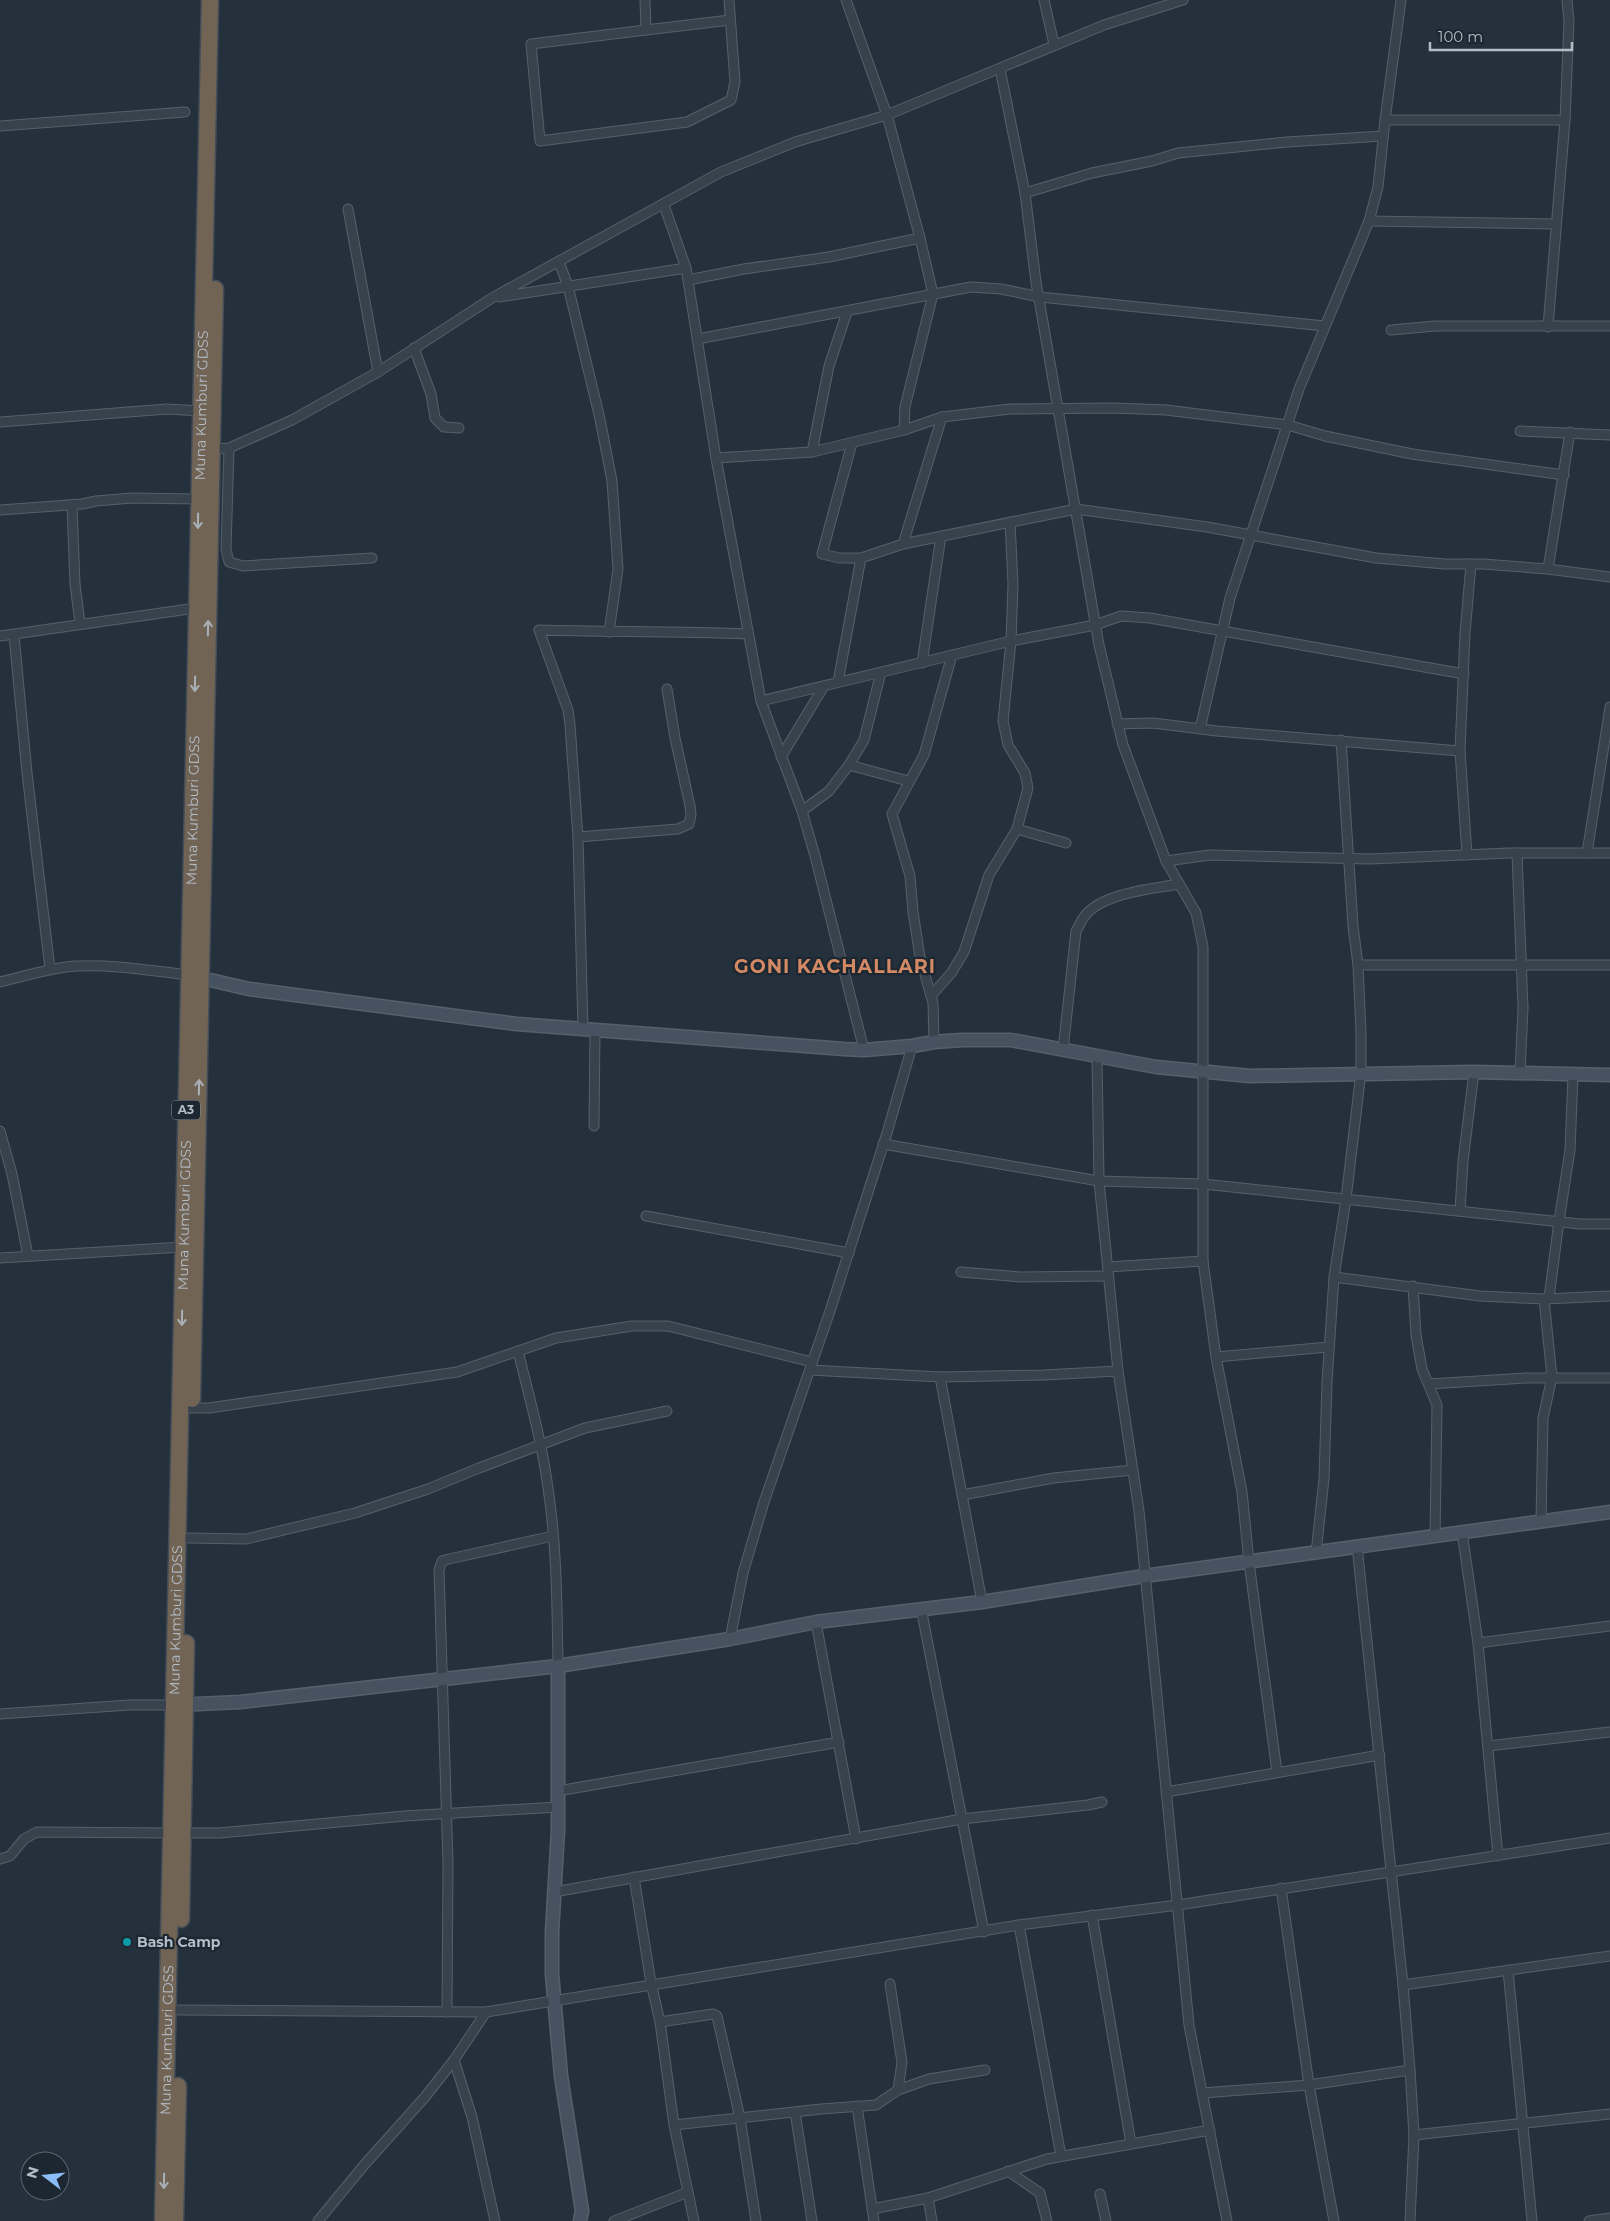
<svg xmlns="http://www.w3.org/2000/svg" width="1610" height="2221" font-family="Montserrat,sans-serif">
  <style>
    .lines { fill: none; stroke-linecap: round; stroke-linejoin: round }
    .street-casing { stroke: #56606b; stroke-width: 11 }
    .secondary-casing { stroke: #56606b; stroke-width: 15 }
    .highway-casing { stroke: #434d58; stroke-width: 19 }
    .street { stroke: #38424d; stroke-width: 9 }
    .secondary { stroke: #465260; stroke-width: 12 }
    .highway { stroke: #726455; stroke-width: 16 }
    .oneway { stroke: #a9b0b7 }
    .culture-dot { fill: #0f9aa8; stroke: #1d2732; stroke-width: 2 }
    .labels { text-anchor: middle; stroke-width: 4.5; stroke-linejoin: round; paint-order: stroke }
    .shield { fill: #1d2732; stroke: #86909b; stroke-width: 1 }
    .shield-label { font-size: 12px; font-weight: bold; fill: #b3bdc8 }
    .street-label { font-size: 14px; fill: #b3bdc8; stroke: #1d2732 }
    .poi-label { font-size: 14px; font-weight: bold; fill: #b3bdc8; stroke: #1d2732; text-anchor: start }
    .district-label { font-size: 19px; font-weight: bold; letter-spacing: 1px; fill: #d38964; stroke: #1d2732 }
  </style>
  <rect width="100%" height="100%" fill="#24313c"/>
  <g class="lines">
    <defs>
      <g id="street">
        <path d="M 645,0 L 646,30 L 730,20"/>
        <path d="M 846,0 L 887,115 L 920,238 L 933,294 L 905,407 L 904,430"/>
        <path d="M 1044,0 L 1054,44"/>
        <path d="M 646,30 L 531,44 L 540,141 L 687,122 L 731,100 L 735,82 L 729,0"/>
        <path d="M 1000,69 L 1025,193 L 1036,282 L 1099,645 L 1123,745 L 1166,861 L 1196,913 L 1203,947 L 1203,1261 L 1216,1357 L 1242,1492 L 1249,1562 L 1277,1772"/>
        <path d="M 1385,120 L 1565,120"/>
        <path d="M 0,126 L 185,112"/>
        <path d="M 1025,193 L 1092,173 L 1152,161 L 1178,153 L 1287,142 L 1383,136"/>
        <path d="M 664,205 L 686,268 L 716,458 L 761,701 L 802,811 L 815,856 L 864,1050"/>
        <path d="M 348,209 L 378,372"/>
        <path d="M 1369,221 L 1556,224"/>
        <path d="M 559,262 L 568,286 L 600,419 L 612,481 L 618,569 L 609,632"/>
        <path d="M 688,280 L 744,269 L 829,257 L 920,238"/>
        <path d="M 499,297 L 686,268"/>
        <path d="M 1548,327 L 1565,120 L 1569,21 L 1567,0"/>
        <path d="M 1391,330 L 1435,326 L 1610,326"/>
        <path d="M 698,339 L 971,287 L 1001,289 L 1040,297 L 1325,326"/>
        <path d="M 414,348 L 431,394 L 435,418 L 444,427 L 459,428"/>
        <path d="M 0,422 L 167,409 L 201,411"/>
        <path d="M 1520,431 L 1610,435"/>
        <path d="M 852,443 L 822,554 L 839,558 L 861,558 L 903,544 L 1076,509 L 1207,527 L 1376,558 L 1445,564 L 1483,564 L 1548,569 L 1610,577"/>
        <path d="M 229,448 L 226,549 L 229,562 L 243,566 L 372,558"/>
        <path d="M 208,449 L 229,448 L 292,420 L 378,372 L 492,298 L 721,172 L 795,142 L 887,115 L 1104,25 L 1183,0"/>
        <path d="M 812,452 L 829,366 L 847,312"/>
        <path d="M 716,458 L 812,452 L 904,430 L 942,417 L 1010,409 L 1113,408 L 1166,410 L 1288,425 L 1325,436 L 1412,454 L 1564,475"/>
        <path d="M 72,505 L 75,584 L 80,623"/>
        <path d="M 0,510 L 82,504 L 96,501 L 132,498 L 198,499"/>
        <path d="M 903,544 L 942,417"/>
        <path d="M 1548,569 L 1570,432"/>
        <path d="M 14,635 L 27,773 L 50,969"/>
        <path d="M 0,636 L 196,608"/>
        <path d="M 922,663 L 941,536"/>
        <path d="M 838,682 L 861,558"/>
        <path d="M 761,701 L 1011,641 L 1095,625 L 1121,616 L 1150,618 L 1464,674"/>
        <path d="M 1117,724 L 1153,723 L 1217,731 L 1460,751"/>
        <path d="M 1200,729 L 1230,598 L 1299,389 L 1369,221 L 1378,187 L 1385,120 L 1401,0"/>
        <path d="M 781,757 L 824,686"/>
        <path d="M 849,765 L 908,781"/>
        <path d="M 802,811 L 829,791 L 849,765 L 864,740 L 881,672"/>
        <path d="M 1017,829 L 1066,843"/>
        <path d="M 578,837 L 678,829 L 689,824 L 691,815 L 690,806 L 675,738 L 667,689"/>
        <path d="M 1517,853 L 1523,1008 L 1520,1073"/>
        <path d="M 1587,853 L 1610,707"/>
        <path d="M 1467,855 L 1460,751 L 1465,633 L 1471,564"/>
        <path d="M 1166,861 L 1210,855 L 1370,859 L 1509,853 L 1610,853"/>
        <path d="M 1358,965 L 1610,965"/>
        <path d="M 0,982 C 25,976 50,968 75,966 C 113,964 152,971 189,975"/>
        <path d="M 931,996 L 952,972 L 964,952 L 989,875 L 1017,829 L 1028,788 L 1025,773 L 1008,745 L 1003,721 L 1011,641 L 1013,584 L 1010,522"/>
        <path d="M 583,1029 L 578,837 L 570,725 L 568,710 L 539,630 C 609,632 678,631 748,634"/>
        <path d="M 934,1042 L 933,1003 L 920,957 L 913,912 L 910,876 L 892,814 L 924,755 L 952,655"/>
        <path d="M 1063,1050 L 1076,931 C 1079,926 1081,921 1084,917 C 1101,893 1152,889 1179,884"/>
        <path d="M 1097,1057 L 1099,1181 L 1118,1371 L 1139,1511 L 1189,2025 L 1227,2221"/>
        <path d="M 594,1126 L 595,1030"/>
        <path d="M 0,1131 L 12,1174 L 28,1256"/>
        <path d="M 883,1144 L 1099,1181 L 1203,1184 L 1580,1224 L 1610,1224"/>
        <path d="M 1460,1211 L 1463,1161 L 1474,1072"/>
        <path d="M 646,1216 L 849,1253"/>
        <path d="M 0,1258 L 183,1247"/>
        <path d="M 1108,1267 L 1203,1261"/>
        <path d="M 961,1272 L 1020,1277 L 1109,1276"/>
        <path d="M 1334,1277 L 1480,1296 L 1544,1299 L 1610,1296"/>
        <path d="M 1413,1286 L 1416,1335 L 1422,1369 L 1437,1405 L 1435,1537"/>
        <path d="M 1549,1298 L 1559,1221 L 1570,1150 L 1573,1075"/>
        <path d="M 518,1351 C 529,1396 542,1442 548,1488 C 557,1547 557,1607 558,1666"/>
        <path d="M 1216,1357 L 1329,1347"/>
        <path d="M 810,1370 L 940,1377 L 1044,1375 L 1118,1371"/>
        <path d="M 940,1377 L 982,1602"/>
        <path d="M 1429,1384 L 1527,1378 L 1610,1378"/>
        <path d="M 191,1408 L 209,1408 L 457,1372 L 556,1338 L 632,1326 L 668,1326 L 812,1362"/>
        <path d="M 962,1495 L 1054,1478 L 1133,1470"/>
        <path d="M 1541,1522 L 1543,1418 L 1552,1377 L 1544,1299"/>
        <path d="M 1462,1532 L 1478,1643"/>
        <path d="M 188,1538 L 246,1539 L 355,1513 L 428,1489 L 479,1468 L 585,1428 L 667,1411"/>
        <path d="M 1357,1546 L 1403,1985 L 1410,2070 L 1414,2135 L 1410,2221"/>
        <path d="M 1316,1553 L 1324,1479 L 1327,1382 L 1334,1277 L 1346,1199 L 1361,1072 L 1361,1032 L 1358,965 L 1353,926 L 1341,740"/>
        <path d="M 921,1608 L 984,1932"/>
        <path d="M 816,1622 L 856,1839"/>
        <path d="M 730,1639 L 743,1573 L 764,1502 L 830,1311 L 887,1133 L 912,1046"/>
        <path d="M 0,1714 L 129,1705 L 174,1705"/>
        <path d="M 1488,1746 L 1610,1732"/>
        <path d="M 558,1791 L 839,1742"/>
        <path d="M 1166,1792 L 1380,1755"/>
        <path d="M 183,1833 L 219,1833 L 405,1816 L 558,1807"/>
        <path d="M 1498,1856 L 1478,1643 L 1610,1626"/>
        <path d="M 0,1859 L 10,1856 L 24,1839 L 37,1832 L 171,1833"/>
        <path d="M 634,1877 L 651,1983 L 660,2022 L 674,2125 L 694,2221"/>
        <path d="M 1281,1888 L 1309,2085 L 1334,2221"/>
        <path d="M 554,1892 L 962,1819 L 1088,1805 L 1102,1802"/>
        <path d="M 1092,1915 L 1131,2144"/>
        <path d="M 1019,1925 L 1061,2156"/>
        <path d="M 1508,1970 L 1532,2221"/>
        <path d="M 890,1984 L 902,2062 L 898,2090"/>
        <path d="M 1403,1985 L 1610,1956"/>
        <path d="M 179,2010 L 486,2012 L 1019,1925 L 1178,1905 L 1610,1838"/>
        <path d="M 447,2012 L 448,1863 L 439,1570 L 442,1561 L 449,1559 L 553,1536"/>
        <path d="M 660,2022 L 713,2014 L 717,2016 L 740,2118 L 756,2221"/>
        <path d="M 454,2060 L 472,2117 L 495,2221"/>
        <path d="M 1202,2093 L 1309,2085 L 1410,2070"/>
        <path d="M 857,2106 L 874,2221"/>
        <path d="M 795,2112 L 812,2221"/>
        <path d="M 674,2125 L 821,2109 L 876,2105 L 898,2090 L 929,2079 L 985,2070"/>
        <path d="M 1414,2135 L 1610,2114"/>
        <path d="M 1008,2171 L 1040,2193 L 1047,2221"/>
        <path d="M 1100,2194 L 1106,2221"/>
        <path d="M 928,2198 L 932,2221"/>
        <path d="M 872,2209 L 928,2198 L 1047,2159 L 1210,2130"/>
        <path d="M 318,2221 L 365,2164 L 425,2097 L 454,2060 L 486,2012"/>
        <path d="M 614,2221 L 688,2192"/>
        <path d="M 1589,2221 L 1610,2218"/>
      </g>
      <g id="secondary">
        <path d="M 193,976 L 249,989 L 517,1024 L 844,1049 L 864,1050 L 912,1046 L 934,1042 L 962,1040 L 1011,1040 L 1156,1067 L 1250,1076 L 1474,1072 L 1610,1075"/>
        <path d="M 558,1666 L 558,1830 L 552,1932 L 552,1974 L 561,2076 L 582,2211 L 580,2221"/>
        <path d="M 176,1705 L 240,1702 L 558,1666 L 730,1639 L 816,1622 L 982,1602 L 1144,1576 L 1610,1512"/>
      </g>
      <g id="highway">
        <path d="M 192,1399 L 215,289"/>
        <path d="M 181,1919 L 186,1643"/>
        <path id="s1" d="M 163,2221 L 210,0"/>
        <path d="M 175,2221 L 178,2086"/>
      </g>
    </defs>
    <use href="#street" class="street-casing"/>
    <use href="#secondary" class="secondary-casing"/>
    <use href="#highway" class="highway-casing"/>
    <use href="#street" class="street"/>
    <use href="#secondary" class="secondary"/>
    <use href="#highway" class="highway"/>
  </g>
  <defs><path id="oneway-shaft" d="M-6 0H5M1.5-3L5.5 0L1.5 3" fill="none" stroke-width="1.6" stroke-linecap="round" stroke-linejoin="round" transform="scale(1.25)"/></defs>
  <g class="oneway">
    <use href="#oneway-shaft" transform="translate(198 521) rotate(91)"/>
    <use href="#oneway-shaft" transform="translate(208 628) rotate(-89)"/>
    <use href="#oneway-shaft" transform="translate(195 684) rotate(91)"/>
    <use href="#oneway-shaft" transform="translate(199 1087) rotate(-89)"/>
    <use href="#oneway-shaft" transform="translate(182 1318) rotate(91)"/>
    <use href="#oneway-shaft" transform="translate(164 2181) rotate(91)"/>
  </g>
  <circle class="culture-dot" cx="127" cy="1942" r="5"/>
  <g class="labels">
    <rect class="shield" x="172" y="1100.5" width="28" height="19" rx="4"/>
    <g class="shield-label">
      <text x="186" y="1114">A3</text>
    </g>
    <g class="street-label">
      <text dy="5" stroke="none"><textPath href="#s1" startOffset="1816">Muna Kumburi GDSS</textPath></text>
      <text dy="5" stroke="none"><textPath href="#s1" startOffset="1411">Muna Kumburi GDSS</textPath></text>
      <text dy="5" stroke="none"><textPath href="#s1" startOffset="1006">Muna Kumburi GDSS</textPath></text>
      <text dy="5" stroke="none"><textPath href="#s1" startOffset="601">Muna Kumburi GDSS</textPath></text>
      <text dy="5" stroke="none"><textPath href="#s1" startOffset="181">Muna Kumburi GDSS</textPath></text>
    </g>
    <g class="poi-label">
      <text x="137" y="1947">Bash Camp</text>
    </g>
    <g class="district-label">
      <text x="835" y="973">GONI KACHALLARI</text>
    </g>
  </g>
  <g transform="translate(45 2176) rotate(286)"><circle r="24" fill="#1d2732" stroke="#59636e"/>
  <path d="M0-4L9 19L0 12L-9 19Z" fill="#8bbef6"/>
  <text y="-8" font-size="14" font-weight="bold" text-anchor="middle" fill="#b3bdc8">N</text>
  </g>
  <path d="M1430 42v8h142v-8" fill="none" stroke="#b3bdc8" stroke-width="2.5"/>
  <text x="1438" y="42" font-size="15" fill="#b3bdc8" stroke="#1d2732" stroke-width="4" paint-order="stroke">100 m</text>
</svg>
